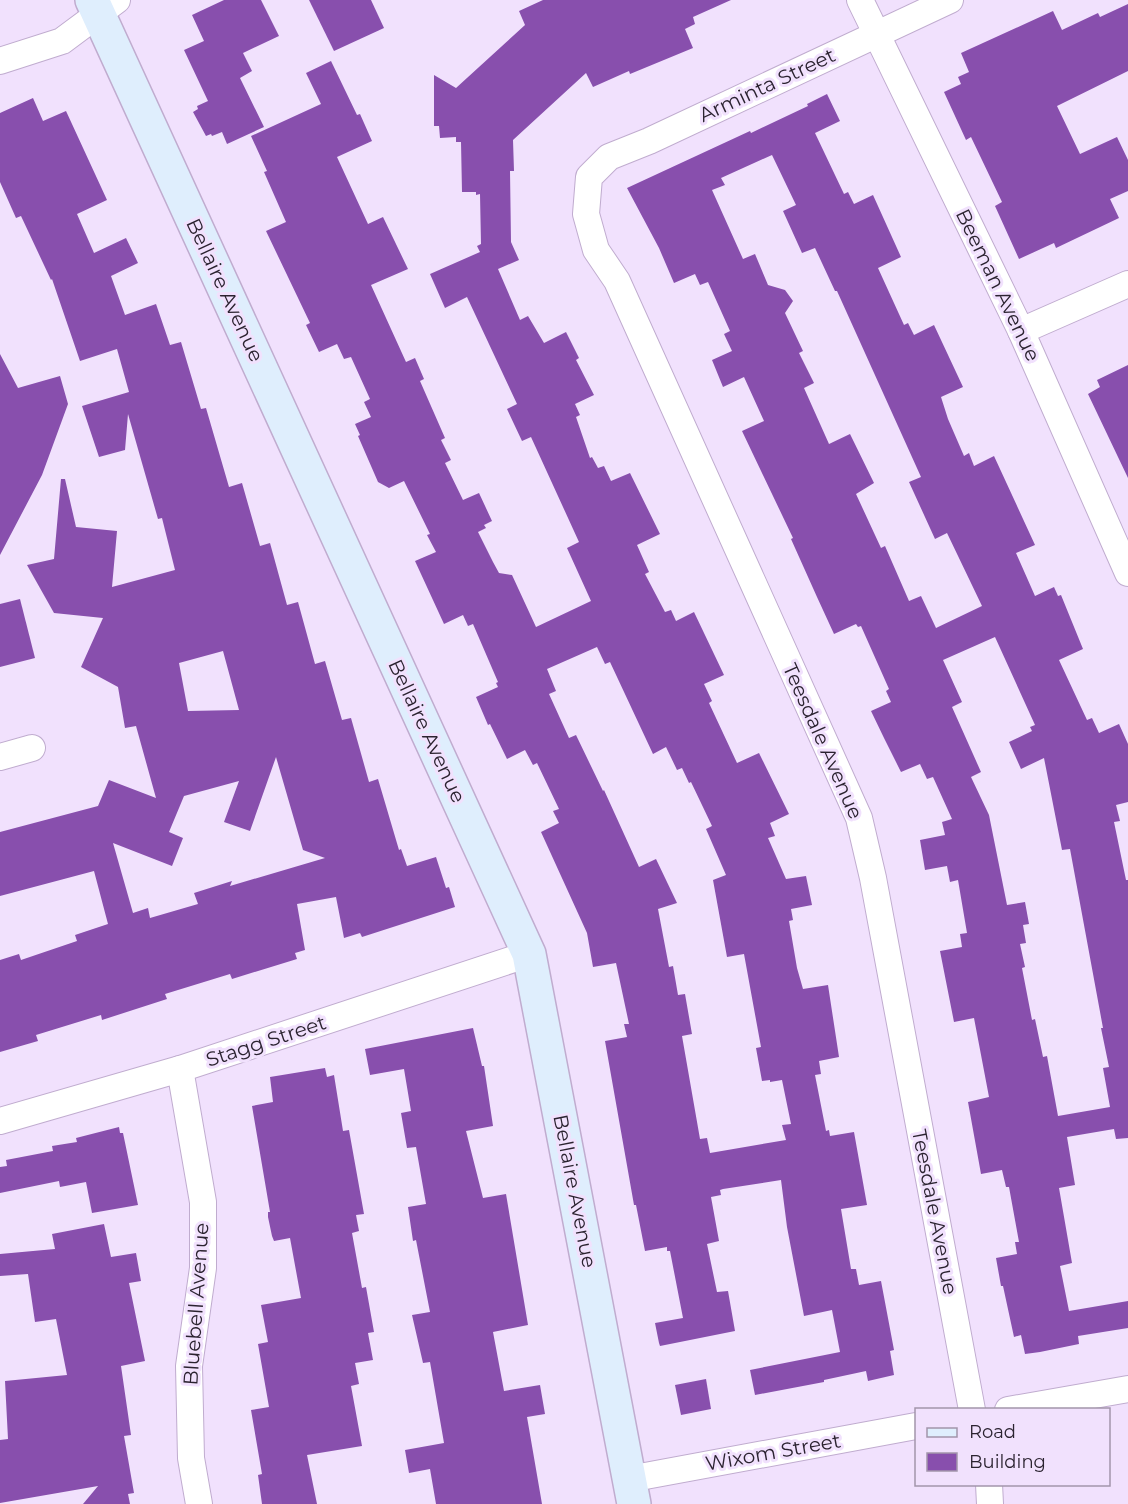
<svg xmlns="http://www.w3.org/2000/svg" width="1128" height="1504" font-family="Montserrat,sans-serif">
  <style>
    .building { fill: #884fad; fill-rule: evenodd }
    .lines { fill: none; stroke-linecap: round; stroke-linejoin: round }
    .street-casing { stroke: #c0accf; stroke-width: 28 }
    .secondary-casing { stroke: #c0accf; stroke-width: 36 }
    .street { stroke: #fff; stroke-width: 26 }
    .secondary { stroke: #dfeefd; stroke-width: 33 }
    .labels { text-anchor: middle; stroke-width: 6; stroke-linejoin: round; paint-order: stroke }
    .street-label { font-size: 20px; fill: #2b2330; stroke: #f1e1fd }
  </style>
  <rect width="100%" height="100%" fill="#f1e1fd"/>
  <g class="building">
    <path d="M 224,0 L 261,0 L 279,36 L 243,53 L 252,71 L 240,78 L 264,127 L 227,144 L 222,132 L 212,136 L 211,134 L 206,136 L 193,112 L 198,109 L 197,106 L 208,101 L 184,50 L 204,41 L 192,15 Z"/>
    <path d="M 309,0 L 371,0 L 384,28 L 334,51 Z"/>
    <path d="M 543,0 L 731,0 L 693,17 L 695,24 L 685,29 L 693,48 L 630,74 L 629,71 L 593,87 L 586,73 L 513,140 L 514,171 L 510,171 L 511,242 L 519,260 L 498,269 L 520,320 L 528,316 L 544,343 L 566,332 L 579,358 L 576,360 L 594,395 L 575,404 L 580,415 L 576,417 L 590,458 L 592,457 L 598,468 L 604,466 L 611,481 L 630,473 L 660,534 L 637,545 L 649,572 L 645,574 L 665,612 L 671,610 L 676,621 L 694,612 L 724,675 L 704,684 L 712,701 L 709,703 L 737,763 L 759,753 L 789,814 L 770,823 L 775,836 L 768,838 L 786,879 L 806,876 L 812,905 L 791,909 L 793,920 L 789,921 L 797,968 L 803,989 L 828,985 L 839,1057 L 819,1061 L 821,1074 L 815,1075 L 826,1131 L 829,1130 L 830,1136 L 854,1132 L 867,1205 L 841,1209 L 851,1269 L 856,1269 L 859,1285 L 881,1281 L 894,1350 L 890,1351 L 894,1375 L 868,1381 L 866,1371 L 824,1380 L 824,1382 L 755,1395 L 750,1370 L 840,1352 L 832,1310 L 804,1316 L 787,1227 L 781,1180 L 723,1189 L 720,1190 L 721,1195 L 711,1197 L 719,1241 L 707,1244 L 717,1292 L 728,1291 L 735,1331 L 660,1346 L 659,1343 L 655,1323 L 683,1318 L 670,1251 L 667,1251 L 667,1247 L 645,1251 L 636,1205 L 634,1205 L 605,1041 L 627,1037 L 624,1024 L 629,1024 L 616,963 L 593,967 L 587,933 L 541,832 L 559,823 L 553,811 L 559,809 L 537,763 L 533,765 L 525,750 L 507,759 L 490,724 L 488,725 L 476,697 L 498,687 L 496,683 L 498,682 L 473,624 L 468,626 L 463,615 L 444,624 L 415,561 L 436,552 L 427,535 L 430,534 L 404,481 L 389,488 L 378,482 L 358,436 L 360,435 L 355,424 L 371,417 L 364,402 L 370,399 L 351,357 L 344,359 L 337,344 L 319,352 L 306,325 L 310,323 L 266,231 L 286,222 L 264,172 L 267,171 L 251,136 L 321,104 L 306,73 L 331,61 L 357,115 L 360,114 L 372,141 L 337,157 L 368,224 L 383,217 L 408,269 L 371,285 L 406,362 L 415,358 L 424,379 L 420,381 L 445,438 L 441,440 L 451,460 L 445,463 L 463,500 L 479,493 L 492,521 L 484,525 L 486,528 L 478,532 L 493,562 L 499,573 L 512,575 L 536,627 L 591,601 L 567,548 L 579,542 L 531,437 L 522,441 L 507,409 L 517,404 L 467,297 L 445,308 L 430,274 L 480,252 L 477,246 L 481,244 L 480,194 L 476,195 L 476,192 L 462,192 L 461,142 L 456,142 L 456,137 L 440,138 L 439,126 L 434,126 L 434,75 L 456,88 L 525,25 L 519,11 ZM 597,647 L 605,664 L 610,662 L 653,754 L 666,747 L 677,770 L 682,768 L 689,783 L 691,782 L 712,826 L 706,829 L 726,875 L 713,880 L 727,957 L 744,954 L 761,1047 L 756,1048 L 762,1081 L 770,1080 L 770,1082 L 782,1080 L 791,1124 L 782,1125 L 786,1140 L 710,1153 L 707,1138 L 700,1139 L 682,1036 L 692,1034 L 685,994 L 678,995 L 673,966 L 669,967 L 658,909 L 677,903 L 656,859 L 639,867 L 604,790 L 603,791 L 576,735 L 569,738 L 549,694 L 556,691 L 547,669 Z"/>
    <path d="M 1128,4 L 1128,71 L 1057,106 L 1080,154 L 1117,137 L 1128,160 L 1128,191 L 1110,199 L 1119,218 L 1056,248 L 1054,243 L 1019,259 L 995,206 L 1002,202 L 971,137 L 966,140 L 944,92 L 961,84 L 958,77 L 969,72 L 961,53 L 1053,11 L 1062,30 L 1098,13 L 1100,17 Z"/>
    <path d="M 827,94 L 840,121 L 815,133 L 844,194 L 848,192 L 854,204 L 873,195 L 901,257 L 878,268 L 904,325 L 908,323 L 914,335 L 934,325 L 963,387 L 941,397 L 948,419 L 964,456 L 969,453 L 974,466 L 994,456 L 1035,545 L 1016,553 L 1035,596 L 1054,587 L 1058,596 L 1061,595 L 1083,649 L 1059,660 L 1087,720 L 1092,718 L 1099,733 L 1119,724 L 1128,744 L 1128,802 L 1116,805 L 1120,821 L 1114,822 L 1126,880 L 1128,880 L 1128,1138 L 1116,1139 L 1114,1129 L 1067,1137 L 1075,1185 L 1059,1188 L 1072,1263 L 1060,1266 L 1069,1311 L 1128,1301 L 1128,1328 L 1078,1336 L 1079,1344 L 1040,1352 L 1025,1354 L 1021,1335 L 1014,1337 L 1003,1286 L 1001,1286 L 996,1258 L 1017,1254 L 1015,1242 L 1019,1242 L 1009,1187 L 1006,1187 L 1002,1170 L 981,1174 L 968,1102 L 989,1097 L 974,1018 L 954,1022 L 940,951 L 962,947 L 960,934 L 967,933 L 958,880 L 950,882 L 947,866 L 925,870 L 920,840 L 945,835 L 942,822 L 952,819 L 933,777 L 927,779 L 920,764 L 901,772 L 884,738 L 871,711 L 891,702 L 886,691 L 889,689 L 861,626 L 858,627 L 856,624 L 834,634 L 817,597 L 791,539 L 793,538 L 742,431 L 764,421 L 744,377 L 723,387 L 712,360 L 732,351 L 724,334 L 730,331 L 708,282 L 700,285 L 695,274 L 674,283 L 659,248 L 627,188 L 750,131 L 751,133 L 808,106 L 807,104 ZM 772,155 L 796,205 L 783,211 L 802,253 L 815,248 L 835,291 L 837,291 L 921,477 L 909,482 L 935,539 L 947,533 L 982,606 L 936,628 L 921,596 L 909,601 L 885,546 L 881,548 L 856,494 L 874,483 L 850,434 L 829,444 L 804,388 L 814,383 L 799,353 L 803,351 L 785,313 L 793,301 L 785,290 L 768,285 L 755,254 L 743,259 L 712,190 L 725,185 L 721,178 ZM 995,637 L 1035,725 L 1030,727 L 1032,731 L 1009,742 L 1021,769 L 1044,758 L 1062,850 L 1070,849 L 1103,1028 L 1101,1028 L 1109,1067 L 1103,1068 L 1110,1107 L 1058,1116 L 1047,1056 L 1043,1057 L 1035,1019 L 1032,1020 L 1022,968 L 1025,967 L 1020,944 L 1026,943 L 1023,925 L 1029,924 L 1025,902 L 1007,905 L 989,815 L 971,777 L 981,772 L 952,707 L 962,702 L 943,660 Z"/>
    <path d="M 33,98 L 43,121 L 66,111 L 107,200 L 77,214 L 94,253 L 126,238 L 138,263 L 111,276 L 125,315 L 156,304 L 170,345 L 181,342 L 201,409 L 206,408 L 229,487 L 242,483 L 260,546 L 270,543 L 287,605 L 298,602 L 315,664 L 325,661 L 342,720 L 351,718 L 369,782 L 378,779 L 399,850 L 401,849 L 407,866 L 436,857 L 446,888 L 449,887 L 455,907 L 362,937 L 360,933 L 344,938 L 336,897 L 297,904 L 305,950 L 295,953 L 297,959 L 232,979 L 230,974 L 165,994 L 167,999 L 102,1020 L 101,1015 L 36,1035 L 38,1041 L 0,1052 L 0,960 L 19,954 L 21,960 L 77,941 L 75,935 L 108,924 L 94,871 L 0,896 L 0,832 L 98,806 L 109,780 L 156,798 L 136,726 L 125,728 L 118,687 L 81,667 L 103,618 L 54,613 L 27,565 L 54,559 L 61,479 L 65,479 L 76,527 L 117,531 L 112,587 L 175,570 L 162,518 L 158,519 L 128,414 L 125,450 L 99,457 L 82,406 L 129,392 L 117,349 L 80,361 L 52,279 L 51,280 L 21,216 L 16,218 L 0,182 L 0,113 ZM 223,651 L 239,710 L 188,711 L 179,663 ZM 276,757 L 303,850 L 325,858 L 230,886 L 232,881 L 194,893 L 198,904 L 150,918 L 148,908 L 133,913 L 113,843 L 172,866 L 183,838 L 169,832 L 184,796 L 239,781 L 224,822 L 250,831 Z"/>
    <path d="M 0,354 L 18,388 L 60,376 L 68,404 L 42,475 L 0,555 Z"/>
    <path d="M 1128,365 L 1128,478 L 1088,394 L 1100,387 L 1097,380 Z"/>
    <path d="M 20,599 L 35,658 L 0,667 L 0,604 Z"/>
    <path d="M 473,1028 L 482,1066 L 484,1066 L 493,1126 L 466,1131 L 483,1198 L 506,1194 L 528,1325 L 493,1332 L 504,1391 L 540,1385 L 545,1414 L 527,1417 L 542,1504 L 436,1504 L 430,1469 L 409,1473 L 405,1450 L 444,1443 L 430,1362 L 423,1363 L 412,1315 L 430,1312 L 416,1240 L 413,1241 L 408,1207 L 426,1204 L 416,1147 L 407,1148 L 401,1113 L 411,1111 L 404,1069 L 370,1075 L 365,1049 Z"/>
    <path d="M 325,1068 L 327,1077 L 334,1075 L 343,1131 L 349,1130 L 364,1214 L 356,1215 L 359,1231 L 352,1233 L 362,1288 L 366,1287 L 374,1332 L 368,1333 L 373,1360 L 355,1363 L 359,1384 L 351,1386 L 362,1446 L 307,1455 L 317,1504 L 262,1504 L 258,1475 L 262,1474 L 251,1410 L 269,1407 L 258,1344 L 268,1342 L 261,1305 L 301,1298 L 290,1238 L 274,1241 L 272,1236 L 268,1217 L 268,1212 L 270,1212 L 252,1106 L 273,1102 L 270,1077 Z"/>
    <path d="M 119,1127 L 120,1133 L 123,1133 L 138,1205 L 92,1213 L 86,1182 L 60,1187 L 59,1181 L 0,1193 L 0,1167 L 7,1166 L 6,1160 L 53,1151 L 52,1146 L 77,1142 L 76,1138 Z"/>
    <path d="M 104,1224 L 111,1257 L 136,1253 L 141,1281 L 129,1283 L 145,1361 L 121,1366 L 131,1435 L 124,1436 L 134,1493 L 128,1494 L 130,1504 L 83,1504 L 98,1486 L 0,1503 L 0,1440 L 8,1439 L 5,1381 L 67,1375 L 56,1319 L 35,1322 L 28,1274 L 0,1276 L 0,1254 L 55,1249 L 52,1234 Z"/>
    <path d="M 706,1379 L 711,1409 L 681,1415 L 675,1385 Z"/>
  </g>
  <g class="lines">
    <defs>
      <g id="street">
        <path d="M 860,0 L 1021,331 L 1128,573"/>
        <path d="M 950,0 L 649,141 L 609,157 L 589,177 L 586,214 L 596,250 L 617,281 L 859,818 L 873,878 L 972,1410"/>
        <path d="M 0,61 L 62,41 L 117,0"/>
        <path d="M 1021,331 L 1128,284"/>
        <path d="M 0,757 L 32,748"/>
        <path d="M 180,1069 L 203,1202 L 203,1268 L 189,1366 L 191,1458 L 199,1504"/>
        <path d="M 0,1121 L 180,1069 L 529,954"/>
        <path d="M 1008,1410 L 1128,1389"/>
        <path d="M 629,1479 L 916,1426"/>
        <path d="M 989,1484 L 990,1504"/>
      </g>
      <path id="secondary" d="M 92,0 L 529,954 L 634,1504"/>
    </defs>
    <use href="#street" class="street-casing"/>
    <use href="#secondary" class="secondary-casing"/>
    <use href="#street" class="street"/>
    <use href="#secondary" class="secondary"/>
  </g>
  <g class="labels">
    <g class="street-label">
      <text transform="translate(767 85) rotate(-25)" y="7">Arminta Street</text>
      <text transform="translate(998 285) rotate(64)" y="7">Beeman Avenue</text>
      <text transform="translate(225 290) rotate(65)" y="7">Bellaire Avenue</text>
      <text transform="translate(427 731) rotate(65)" y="7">Bellaire Avenue</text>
      <text transform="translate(823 741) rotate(66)" y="7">Teesdale Avenue</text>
      <text transform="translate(266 1041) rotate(-18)" y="7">Stagg Street</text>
      <text transform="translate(575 1191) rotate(79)" y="7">Bellaire Avenue</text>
      <text transform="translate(935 1212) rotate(79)" y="7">Teesdale Avenue</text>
      <text transform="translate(196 1304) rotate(-86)" y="7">Bluebell Avenue</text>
      <text transform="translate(773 1452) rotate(-10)" y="7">Wixom Street</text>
    </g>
  </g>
  <rect x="915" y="1408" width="195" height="78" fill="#f1e1fd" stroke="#a295ab" stroke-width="1.5"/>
  <rect x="927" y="1428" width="30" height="9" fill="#dfeefd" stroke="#a295ab" stroke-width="1.5"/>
  <text x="969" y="1438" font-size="18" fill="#2b2330">Road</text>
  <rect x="927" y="1453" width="30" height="18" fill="#884fad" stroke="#a295ab" stroke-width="1.5"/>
  <text x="969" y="1468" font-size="18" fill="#2b2330">Building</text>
</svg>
